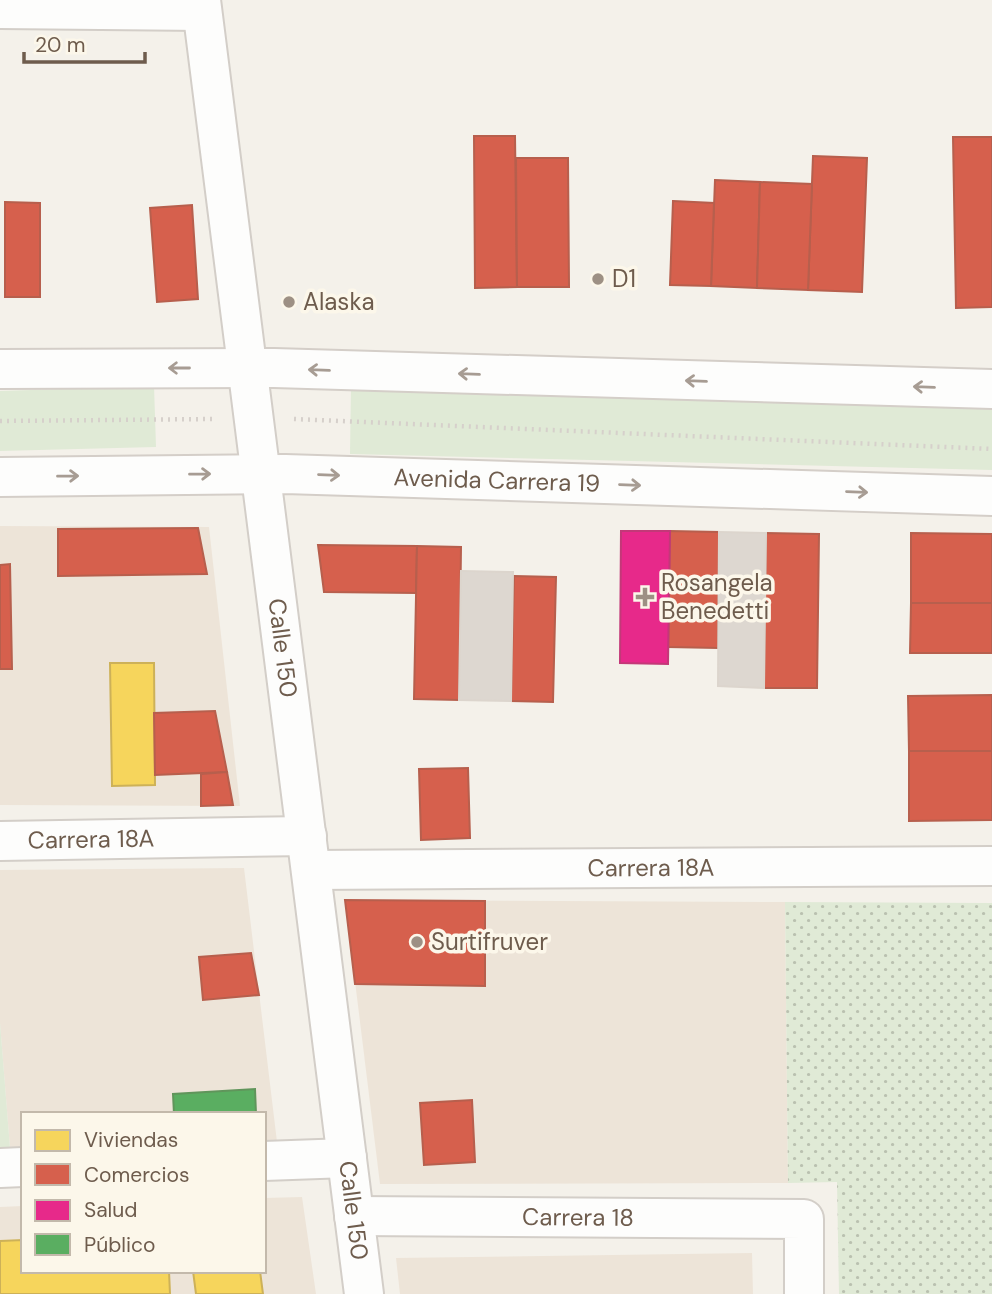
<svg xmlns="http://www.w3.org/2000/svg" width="992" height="1294" font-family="'DM Sans',sans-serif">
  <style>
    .residential { fill: #ede4d8 }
    .grass { fill: #e0ead6 }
    .park { fill: url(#park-dots) }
    .homes { fill: #f6d55c; stroke: #cdb158; stroke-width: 2 }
    .shops { fill: #d6604d; stroke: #b75f4d; stroke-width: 2 }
    .health { fill: #e7298a; stroke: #c33878; stroke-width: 2 }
    .public { fill: #5aae61; stroke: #60955b; stroke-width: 2 }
    .building { fill: #ddd7d0; stroke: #dcd5cd; stroke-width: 2 }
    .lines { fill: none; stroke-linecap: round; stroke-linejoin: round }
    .street-casing { stroke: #d3cec8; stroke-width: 42 }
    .secondary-casing { stroke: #d4cec8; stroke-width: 42 }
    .path { stroke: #d6d0cb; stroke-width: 4.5; stroke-dasharray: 2 5; stroke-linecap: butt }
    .street { stroke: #fdfdfc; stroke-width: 38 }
    .secondary { stroke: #fdfdfc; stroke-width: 38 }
    .oneway { stroke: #a79c93 }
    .poi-dot { fill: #9d9084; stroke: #fcf7ea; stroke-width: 2.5 }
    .labels { text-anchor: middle; stroke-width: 7; stroke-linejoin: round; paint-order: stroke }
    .poi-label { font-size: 24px; fill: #6e5c4d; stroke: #fcf7ea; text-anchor: start }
    .street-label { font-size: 24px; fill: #6e5c4d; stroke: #fcf7ea }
  </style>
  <defs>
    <pattern id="park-dots" width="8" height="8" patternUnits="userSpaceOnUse" patternTransform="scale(1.75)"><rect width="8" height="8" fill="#e0ead6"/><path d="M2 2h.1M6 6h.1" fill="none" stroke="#bac1b0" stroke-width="1.8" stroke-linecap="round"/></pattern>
  </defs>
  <rect width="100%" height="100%" fill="#f4f1ea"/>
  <g class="residential">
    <path d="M 0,526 L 209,527 L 240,806 L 0,805 Z"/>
    <path d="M 244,868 L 277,1142 L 264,1142 L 264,1114 L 23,1114 L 23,1147 L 10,1148 L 0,1023 L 0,870 Z"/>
    <path d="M 345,900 L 785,902 L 788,1183 L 380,1184 Z"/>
    <path d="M 302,1197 L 316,1294 L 0,1294 L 0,1207 L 23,1206 L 23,1271 L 264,1271 L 264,1198 Z"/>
    <path d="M 752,1253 L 753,1294 L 400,1294 L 396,1258 Z"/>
  </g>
  <g class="grass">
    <path d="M 154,386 L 156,447 L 0,451 L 0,391 Z"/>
    <path d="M 351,387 L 992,403 L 992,470 L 350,454 Z"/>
    <path d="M 0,1023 L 10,1148 L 0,1148 Z"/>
  </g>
  <path class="park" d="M 785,902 L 992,903 L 992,1294 L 839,1294 L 837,1182 L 788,1183 Z"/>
  <g class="homes">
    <path d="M 110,663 L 154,663 L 155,785 L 112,786 Z"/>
    <path d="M 23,1240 L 23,1271 L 169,1271 L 170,1294 L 0,1294 L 0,1241 Z"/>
    <path d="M 193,1271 L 260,1271 L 263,1294 L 196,1294 Z"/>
  </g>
  <g class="shops">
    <path d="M 474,136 L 515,136 L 517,287 L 475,288 Z"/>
    <path d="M 953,137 L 992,137 L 992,307 L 956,308 Z"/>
    <path d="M 813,156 L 867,158 L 862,292 L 808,290 Z"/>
    <path d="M 516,158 L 568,158 L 569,287 L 517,287 Z"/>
    <path d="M 715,180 L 760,182 L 757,288 L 711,286 Z"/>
    <path d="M 760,182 L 812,184 L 808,290 L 757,288 Z"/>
    <path d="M 673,201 L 714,203 L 711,286 L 670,285 Z"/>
    <path d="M 5,202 L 40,203 L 40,297 L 5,297 Z"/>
    <path d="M 192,205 L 198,299 L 157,302 L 150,208 Z"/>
    <path d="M 198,528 L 207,574 L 58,576 L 58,529 Z"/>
    <path d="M 670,531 L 719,532 L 718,648 L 668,647 Z"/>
    <path d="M 766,533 L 819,534 L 817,688 L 764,688 Z"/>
    <path d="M 911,533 L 992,534 L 992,603 L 911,603 Z"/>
    <path d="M 318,545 L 417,546 L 416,593 L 324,592 Z"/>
    <path d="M 417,546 L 461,547 L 459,700 L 414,699 Z"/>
    <path d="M 10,564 L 12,669 L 0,669 L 0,565 Z"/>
    <path d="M 514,576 L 556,577 L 553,702 L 511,701 Z"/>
    <path d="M 911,603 L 992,603 L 992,653 L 910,653 Z"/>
    <path d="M 992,695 L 992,751 L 909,751 L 908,696 Z"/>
    <path d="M 215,711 L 227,772 L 155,775 L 154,713 Z"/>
    <path d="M 909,751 L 992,751 L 992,820 L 909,821 Z"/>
    <path d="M 468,768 L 470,838 L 421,840 L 419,769 Z"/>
    <path d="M 227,772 L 233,805 L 201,806 L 201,774 Z"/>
    <path d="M 345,900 L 485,901 L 485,986 L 355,984 Z"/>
    <path d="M 251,953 L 259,995 L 203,1000 L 199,957 Z"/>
    <path d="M 472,1100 L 475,1162 L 424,1165 L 420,1103 Z"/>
  </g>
  <path class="health" d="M 621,531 L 670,531 L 668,664 L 620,663 Z"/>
  <path class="public" d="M 255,1089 L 256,1114 L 174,1114 L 173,1094 Z"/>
  <g class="building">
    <path d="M 719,532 L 766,533 L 764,688 L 718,686 Z"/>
    <path d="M 461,571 L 513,572 L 511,701 L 459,700 Z"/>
  </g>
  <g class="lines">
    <defs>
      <g id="street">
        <path id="s1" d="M 201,0 L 364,1294"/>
        <path d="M 0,9 L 202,11"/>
        <path id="s2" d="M 0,841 L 307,836"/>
        <path id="s3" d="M 311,870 L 992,866"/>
        <path d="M 264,1161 L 347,1158"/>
        <path d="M 0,1168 L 23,1167"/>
        <path id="s4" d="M 354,1216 L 804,1219 L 804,1294"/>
      </g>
      <g id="secondary">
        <path d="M 0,369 L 274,368 L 992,389"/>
        <path id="s5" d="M 0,477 L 285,474 L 992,496"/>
      </g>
    </defs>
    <use href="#street" class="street-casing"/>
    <use href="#secondary" class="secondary-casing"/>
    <g class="path">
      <path d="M 294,419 L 992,449"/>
      <path d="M 0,421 L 215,419"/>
    </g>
    <use href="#street" class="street"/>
    <use href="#secondary" class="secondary"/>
  </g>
  <defs><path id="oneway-shaft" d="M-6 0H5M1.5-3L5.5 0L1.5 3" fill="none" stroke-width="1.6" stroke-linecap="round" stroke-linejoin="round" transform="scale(1.75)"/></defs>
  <g class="oneway">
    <use href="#oneway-shaft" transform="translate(179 368) rotate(180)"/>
    <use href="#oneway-shaft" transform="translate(319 370) rotate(-178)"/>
    <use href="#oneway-shaft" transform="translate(469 374) rotate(-178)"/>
    <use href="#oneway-shaft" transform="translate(696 381) rotate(-178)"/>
    <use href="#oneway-shaft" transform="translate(924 387) rotate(-178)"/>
    <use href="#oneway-shaft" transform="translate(200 474) rotate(-1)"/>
    <use href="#oneway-shaft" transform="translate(329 475) rotate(2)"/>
    <use href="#oneway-shaft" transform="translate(68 476) rotate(-1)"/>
    <use href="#oneway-shaft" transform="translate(630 485) rotate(2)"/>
    <use href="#oneway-shaft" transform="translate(857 492) rotate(2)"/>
  </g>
  <g class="poi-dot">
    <circle cx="598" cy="279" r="7"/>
    <circle cx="289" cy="302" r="7"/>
    <path d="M641.5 586.5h7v7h7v7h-7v7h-7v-7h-7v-7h7z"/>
    <circle cx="417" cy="942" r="7"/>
  </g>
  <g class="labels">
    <g class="poi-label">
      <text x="612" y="287">D1</text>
      <text x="303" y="310">Alaska</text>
      <text x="661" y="591">Rosangela<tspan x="661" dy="28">Benedetti</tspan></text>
      <text x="431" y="950">Surtifruver</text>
    </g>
    <g class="street-label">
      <text dy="8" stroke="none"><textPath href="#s5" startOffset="497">Avenida Carrera 19</textPath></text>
      <text dy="8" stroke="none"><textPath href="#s1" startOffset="653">Calle 150</textPath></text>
      <text dy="8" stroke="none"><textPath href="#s2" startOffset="91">Carrera 18A</textPath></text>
      <text dy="8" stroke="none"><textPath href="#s3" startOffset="340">Carrera 18A</textPath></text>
      <text dy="8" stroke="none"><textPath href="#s1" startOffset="1220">Calle 150</textPath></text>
      <text dy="8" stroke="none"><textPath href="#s4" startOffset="224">Carrera 18</textPath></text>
    </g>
  </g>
  <rect x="21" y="1112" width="245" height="161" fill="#fcf7ea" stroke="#c3b9ab" stroke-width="2"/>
  <rect x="35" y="1130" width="35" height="21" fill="#f6d55c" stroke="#c3b9ab" stroke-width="2"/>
  <text x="84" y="1147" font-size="21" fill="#6e5c4d">Viviendas</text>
  <rect x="35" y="1164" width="35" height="21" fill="#d6604d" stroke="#c3b9ab" stroke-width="2"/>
  <text x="84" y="1182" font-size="21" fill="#6e5c4d">Comercios</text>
  <rect x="35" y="1200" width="35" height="21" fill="#e7298a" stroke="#c3b9ab" stroke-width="2"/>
  <text x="84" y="1217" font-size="21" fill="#6e5c4d">Salud</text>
  <rect x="35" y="1234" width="35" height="21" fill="#5aae61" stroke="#c3b9ab" stroke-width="2"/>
  <text x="84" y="1252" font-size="21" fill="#6e5c4d">Público</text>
  <path d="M24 52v10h121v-10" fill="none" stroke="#6e5c4d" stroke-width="3.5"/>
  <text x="35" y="52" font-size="21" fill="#6e5c4d" stroke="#fcf7ea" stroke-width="5" paint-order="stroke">20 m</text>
</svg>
